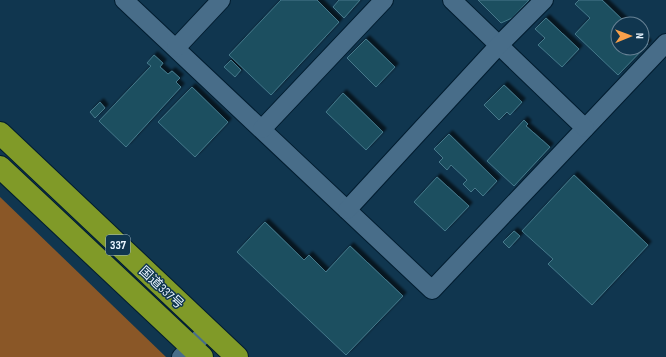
<svg xmlns="http://www.w3.org/2000/svg" width="666" height="357" font-family="'Sofia Sans Condensed','Noto Sans JP',sans-serif">
  <style>
    .forest { fill: #8a5727 }
    .building { fill: #1a4f60; stroke: #46798b; filter: url(#shadow) }
    .lines { fill: none; stroke-linecap: round; stroke-linejoin: round }
    .minor-casing { stroke: #011c2f; stroke-width: 20 }
    .highway-casing { stroke: #011c2f; stroke-width: 24 }
    .minor { stroke: #486d89; stroke-width: 18 }
    .highway { stroke: #809a28; stroke-width: 22 }
    .labels { text-anchor: middle; stroke-width: 3; stroke-linejoin: round; paint-order: stroke }
    .shield { fill: #10364f; stroke: #a8bcca; stroke-width: 1 }
    .shield-label { font-size: 12px; font-weight: bold; fill: #e9f5ff }
    .street-label { font-size: 13px; fill: #e9f5ff; stroke: #10364f }
  </style>
  <defs>
    <filter id="shadow"><feDropShadow dx="3.5" dy="-3.5" stdDeviation="1" flood-color="#0009"/></filter>
  </defs>
  <rect width="100%" height="100%" fill="#10364f"/>
  <path class="forest" d="M 0,197 L 166,357 L 0,357 Z"/>
  <g class="building">
    <path d="M 281,0 L 317,0 L 339,22 L 271,95 L 229,55 Z"/>
    <path d="M 339,0 L 360,0 L 344,18 L 333,7 Z"/>
    <path d="M 478,0 L 529,0 L 512,18 L 501,23 Z"/>
    <path d="M 579,0 L 602,0 L 627,24 L 618,24 L 618,48 L 642,48 L 642,38 L 648,44 L 618,75 L 575,34 L 590,18 L 575,4 Z"/>
    <path d="M 546,18 L 579,49 L 562,67 L 538,45 L 545,38 L 535,29 Z"/>
    <path d="M 366,39 L 395,67 L 376,87 L 347,58 Z"/>
    <path d="M 154,55 L 163,63 L 160,67 L 168,74 L 172,71 L 180,78 L 176,82 L 181,87 L 126,147 L 99,121 L 151,66 L 147,63 Z"/>
    <path d="M 231,60 L 241,70 L 235,77 L 224,67 Z"/>
    <path d="M 504,85 L 522,102 L 510,115 L 507,112 L 499,120 L 484,105 Z"/>
    <path d="M 192,87 L 228,122 L 195,157 L 158,122 Z"/>
    <path d="M 343,93 L 383,132 L 366,150 L 326,112 Z"/>
    <path d="M 100,102 L 105,108 L 95,118 L 90,112 Z"/>
    <path d="M 524,120 L 528,124 L 526,126 L 550,147 L 514,186 L 487,161 Z"/>
    <path d="M 449,134 L 497,181 L 483,196 L 475,188 L 471,192 L 463,184 L 467,180 L 451,165 L 447,170 L 439,162 L 443,158 L 434,149 Z"/>
    <path d="M 574,175 L 648,245 L 592,305 L 548,264 L 553,259 L 522,231 Z"/>
    <path d="M 437,177 L 469,206 L 445,231 L 414,202 Z"/>
    <path d="M 265,222 L 304,260 L 309,255 L 326,272 L 350,246 L 403,296 L 346,355 L 237,252 Z"/>
    <path d="M 514,231 L 520,236 L 509,248 L 503,242 Z"/>
  </g>
  <g class="lines">
    <defs>
      <g id="minor">
        <path d="M 124,0 L 432,290 L 666,43"/>
        <path d="M 452,0 L 585,128"/>
        <path d="M 176,48 L 221,0"/>
        <path d="M 262,129 L 384,0"/>
        <path d="M 347,210 L 499,45 L 544,0"/>
        <path d="M 181,357 L 208,330"/>
      </g>
      <g id="highway">
        <path d="M 0,133 L 237,357"/>
        <path d="M 0,167 L 202,357"/>
      </g>
    </defs>
    <use href="#minor" class="minor-casing"/>
    <use href="#highway" class="highway-casing"/>
    <use href="#minor" class="minor"/>
    <use href="#highway" class="highway"/>
  </g>
  <g class="labels">
    <rect class="shield" x="106" y="235" width="24" height="20" rx="3"/>
    <g class="shield-label">
      <text x="118" y="249">337</text>
    </g>
    <g class="street-label">
      <text transform="translate(162 287) rotate(43)" y="5">国道337号</text>
    </g>
  </g>
  <g transform="translate(630 36) rotate(89)"><circle r="19" fill="#10364f" stroke="#678295"/>
  <path d="M0-3L7 15L0 10L-7 15Z" fill="#f8a04b"/>
  <text y="-6" font-size="11" font-weight="bold" text-anchor="middle" fill="#e9f5ff">N</text>
  </g>
</svg>
